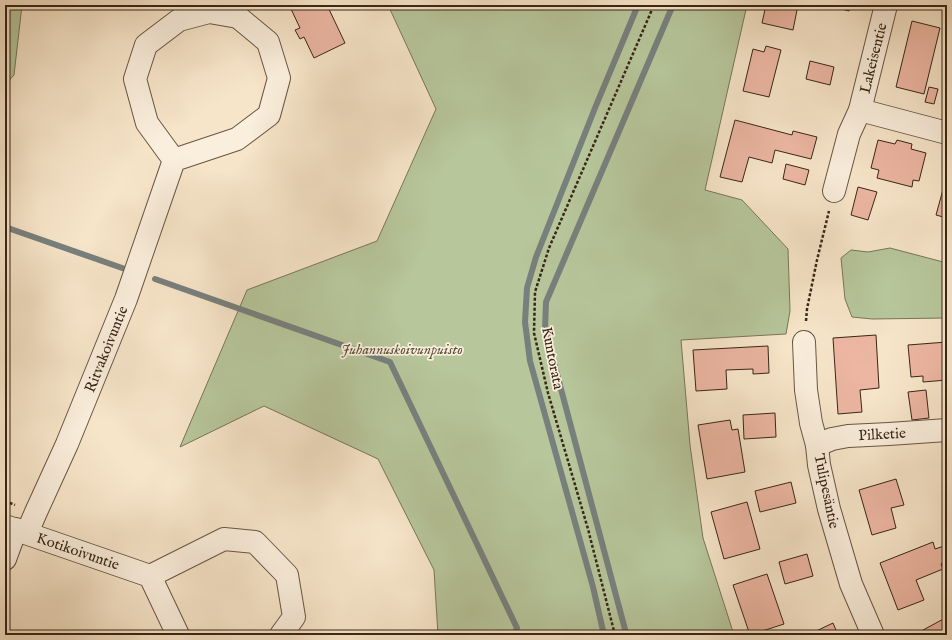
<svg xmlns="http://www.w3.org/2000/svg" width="952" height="640" font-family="'IM FELL English',serif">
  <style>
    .green { fill: #b7c69b; stroke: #787659 }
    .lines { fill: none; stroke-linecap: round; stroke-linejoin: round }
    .stream { stroke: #78807d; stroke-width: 6 }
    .building { fill: #ecb6a2; stroke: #392617 }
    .minor-casing { stroke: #685644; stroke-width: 24 }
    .path { stroke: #392617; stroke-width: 2.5; stroke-dasharray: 3 2; stroke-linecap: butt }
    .minor { stroke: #faeedc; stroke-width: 22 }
    .labels { text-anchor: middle; stroke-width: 3.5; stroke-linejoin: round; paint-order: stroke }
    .street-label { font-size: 15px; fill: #392617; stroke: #faeedc }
    .park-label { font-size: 15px; font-style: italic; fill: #584e38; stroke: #faeedc }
  </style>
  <rect width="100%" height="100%" fill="#f7e5c9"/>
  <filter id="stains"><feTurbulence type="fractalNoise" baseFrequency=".005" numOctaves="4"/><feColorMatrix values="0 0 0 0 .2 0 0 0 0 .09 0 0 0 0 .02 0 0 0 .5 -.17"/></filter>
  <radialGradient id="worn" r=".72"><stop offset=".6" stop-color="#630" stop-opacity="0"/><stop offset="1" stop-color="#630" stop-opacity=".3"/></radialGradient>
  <g class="green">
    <path d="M 5,5 L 22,5 L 14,75 L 5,85 Z"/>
    <path d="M 388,5 L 747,5 L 705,190 L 742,200 L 788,249 L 790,311 L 786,334 L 681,340 L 690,445 L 703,538 L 734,635 L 438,635 L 434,570 L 378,459 L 264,406 L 180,447 L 247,290 L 377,241 L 436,109 Z"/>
    <path d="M 890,248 L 947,263 L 947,318 L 872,319 L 852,317 L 845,299 L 841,258 L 851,250 L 868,252 Z"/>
  </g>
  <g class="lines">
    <g class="stream">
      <path d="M 5,227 L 125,269"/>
      <path d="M 155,279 L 390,362 L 517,628 L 514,635"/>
      <path d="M 604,635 L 593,587 L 530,361 L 525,322 L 527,288 L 536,257 L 595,108 L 638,5"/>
      <path d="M 669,635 L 626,633 L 545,329 L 546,302 L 673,5"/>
    </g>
  </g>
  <g class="building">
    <path d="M 299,5 L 327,5 L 345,43 L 314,58 L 304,37 L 300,39 L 295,30 L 300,28 L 291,9 Z"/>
    <path d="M 766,5 L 798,5 L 793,30 L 762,23 Z"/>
    <path d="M 827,5 L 851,5 L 849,11 Z"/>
    <path d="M 912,21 L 940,28 L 924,94 L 896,87 Z"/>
    <path d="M 766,46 L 781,50 L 769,97 L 743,91 L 753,49 L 764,52 Z"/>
    <path d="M 810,61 L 834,67 L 830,85 L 806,79 Z"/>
    <path d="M 929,87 L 938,89 L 934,104 L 925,102 Z"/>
    <path d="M 735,120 L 792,135 L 793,131 L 817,137 L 811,159 L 775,150 L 772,163 L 749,157 L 742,182 L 720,177 Z"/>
    <path d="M 878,140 L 895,144 L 897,140 L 912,144 L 911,149 L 926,153 L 919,181 L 913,180 L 912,187 L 877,178 L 879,170 L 871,168 Z"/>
    <path d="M 786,164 L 809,170 L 805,185 L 783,179 Z"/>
    <path d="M 947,175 L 947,218 L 936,215 Z"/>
    <path d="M 858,187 L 877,192 L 868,220 L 851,215 Z"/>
    <path d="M 876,335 L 879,388 L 860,390 L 862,412 L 838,414 L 833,338 Z"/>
    <path d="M 947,342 L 947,380 L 923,382 L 923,376 L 911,377 L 908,345 Z"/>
    <path d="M 768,346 L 769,373 L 753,374 L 753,369 L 726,370 L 727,389 L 696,391 L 693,350 Z"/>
    <path d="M 926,390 L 929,418 L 912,420 L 908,392 Z"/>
    <path d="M 775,413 L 776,437 L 744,439 L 743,415 Z"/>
    <path d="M 730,420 L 732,430 L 738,429 L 745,472 L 707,479 L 698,425 Z"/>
    <path d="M 896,479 L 904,505 L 891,508 L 896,528 L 872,535 L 859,490 Z"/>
    <path d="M 791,482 L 796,503 L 760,512 L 755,491 Z"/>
    <path d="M 747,502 L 760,549 L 724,559 L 711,512 Z"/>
    <path d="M 933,542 L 935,549 L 947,545 L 947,561 L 941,564 L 943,569 L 916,580 L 924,600 L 898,610 L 880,563 Z"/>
    <path d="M 807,554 L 813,576 L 785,584 L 779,562 Z"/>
    <path d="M 767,574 L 784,624 L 750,635 L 733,585 Z"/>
    <path d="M 947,617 L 947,635 L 914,635 Z"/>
    <path d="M 833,623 L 838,635 L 808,635 Z"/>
  </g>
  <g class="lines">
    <defs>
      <g id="minor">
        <path d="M 860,110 L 947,133"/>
        <path d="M 834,191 L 849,134 L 860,110 L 886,5"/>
        <path d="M 804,342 L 806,390 L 811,423 L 817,445 L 819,465 L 829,509 L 851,584 L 873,635"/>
        <path d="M 817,445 L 832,439 L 848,436 L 889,434 L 947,430"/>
        <path d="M 5,526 L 150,576 L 178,635"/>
        <path d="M 27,533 L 36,512 L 67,444 L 126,299 L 174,160 L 237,139 L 269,115 L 279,78 L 268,42 L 238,17 L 209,12 L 179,20 L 146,45 L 135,79 L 147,123 L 174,160"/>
        <path d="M 5,559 L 16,529"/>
        <path d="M 150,576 L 224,539 L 255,542 L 287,575 L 294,617 L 281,635"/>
      </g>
    </defs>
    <use href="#minor" class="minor-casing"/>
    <g class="path">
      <path d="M 806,321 L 807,309 L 817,260 L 829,211"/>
      <path d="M 5,501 L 15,505"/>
      <path d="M 615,635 L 588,529 L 548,393 L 534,333 L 535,292 L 549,248 L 654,5"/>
    </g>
    <use href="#minor" class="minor"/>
  </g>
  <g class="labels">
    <g class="street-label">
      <text transform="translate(873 58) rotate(-76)" y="5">Lakeisentie</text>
      <text transform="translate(106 349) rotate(-68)" y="5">Ritvakoivuntie</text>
      <text transform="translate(553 358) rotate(79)" y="5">Kuntorata</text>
      <text transform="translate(882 434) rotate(-3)" y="5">Pilketie</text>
      <text transform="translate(827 491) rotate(78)" y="5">Tulipesäntie</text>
      <text transform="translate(78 551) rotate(19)" y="5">Kotikoivuntie</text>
    </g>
    <g class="park-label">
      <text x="402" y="354">Juhannuskoivunpuisto</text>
    </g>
  </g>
  <rect width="952" height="640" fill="none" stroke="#f7e5c9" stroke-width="20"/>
  <rect x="6" y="6" width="940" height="628" fill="none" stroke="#392617" stroke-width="2"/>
  <rect x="10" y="10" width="932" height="620" fill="none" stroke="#392617"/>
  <rect width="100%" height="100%" filter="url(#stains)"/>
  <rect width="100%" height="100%" fill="url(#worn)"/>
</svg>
